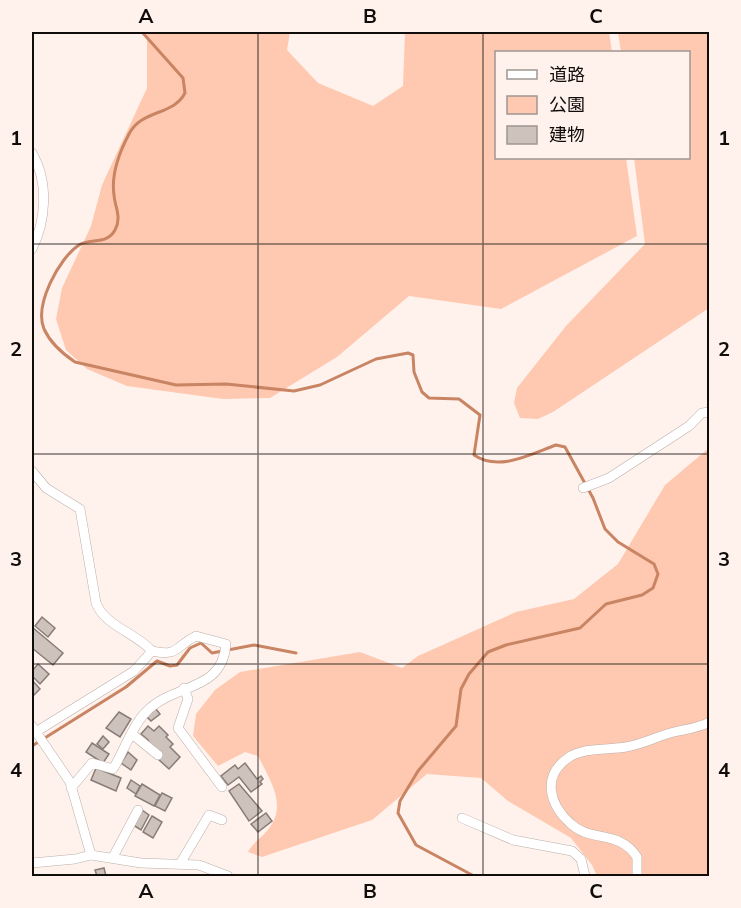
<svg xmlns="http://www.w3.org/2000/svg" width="741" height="908" font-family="Mulish,'Noto Sans JP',sans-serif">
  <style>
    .green { fill: #fec9b0 }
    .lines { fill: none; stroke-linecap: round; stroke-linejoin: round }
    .stream { stroke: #c98463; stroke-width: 3 }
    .building { fill: #cec2bc; stroke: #887c77; stroke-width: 1.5 }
    .minor-casing { stroke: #bbafa9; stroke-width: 10 }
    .minor { stroke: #fff; stroke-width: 9 }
    .grid { fill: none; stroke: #100c0a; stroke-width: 1.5; stroke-opacity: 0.55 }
    .neatline { fill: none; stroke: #100c0a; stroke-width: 2 }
    .grid-label { font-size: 20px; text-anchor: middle; font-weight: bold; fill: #100c0a }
  </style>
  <rect width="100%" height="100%" fill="#fff2ec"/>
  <g class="green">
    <path d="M 147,32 L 290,32 L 287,50 L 318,83 L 373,106 L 403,86 L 405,32 L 609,32 L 612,52 L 496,52 L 496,158 L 626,158 L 637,236 L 501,309 L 409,296 L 337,357 L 270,398 L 223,399 L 127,386 L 87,369 L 66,350 L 56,319 L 62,288 L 91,226 L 102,185 L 147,88 Z"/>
    <path d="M 618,32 L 709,32 L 709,308 L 553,412 L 538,419 L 520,418 L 514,403 L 517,388 L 566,326 L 645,244 L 634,158 L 688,158 L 688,52 L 621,52 Z"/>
    <path d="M 709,448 L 709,876 L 597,876 L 592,865 L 571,838 L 508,801 L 481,778 L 427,774 L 372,820 L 262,857 L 248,852 C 254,841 263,837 270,827 C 287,804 269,778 258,756 L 245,752 L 218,766 L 193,736 L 196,714 L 215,690 L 240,672 L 360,652 L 402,668 L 418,656 L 516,612 L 574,599 L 618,564 L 665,485 Z"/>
  </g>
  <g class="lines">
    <g class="stream">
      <path d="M 142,32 L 183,78 L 185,93 C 173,116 142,109 129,134 C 120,151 111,175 114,195 C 115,208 122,217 115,230 C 107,245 91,238 79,245 C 59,258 34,305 44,329 C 50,342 63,354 75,362 L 176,385 L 226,384 L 294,391 L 320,385 L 376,359 L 408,353 L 413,355 L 414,372 L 422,392 L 429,398 L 459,399 L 480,415 L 474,455 C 499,472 531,454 556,445 L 565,447 L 593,498 L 605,529 L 618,542 L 654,564 L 658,574 L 653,588 L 642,595 L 606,604 L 580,628 L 506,645 L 488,652 L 469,674 L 461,689 L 456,726 L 418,771 L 400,801 L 398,813 L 416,845 L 474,876"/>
      <path d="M 32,746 L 126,687 L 157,661 L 170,666 L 177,665 L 190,648 L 201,643 L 212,653 L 254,645 L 296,653"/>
    </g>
  </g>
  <g class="building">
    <path d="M 42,617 L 55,628 L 48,637 L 35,626 Z"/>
    <path d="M 32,627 L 63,653 L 53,665 L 32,648 Z"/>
    <path d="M 38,664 L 49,674 L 40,684 L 32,676 L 32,671 Z"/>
    <path d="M 32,680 L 40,689 L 32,697 Z"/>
    <path d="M 156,709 L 160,714 L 151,721 L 146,716 Z"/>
    <path d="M 119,712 L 131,719 L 120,737 L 106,728 Z"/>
    <path d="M 148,726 L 154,731 L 159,726 L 168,735 L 166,737 L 173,744 L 170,747 L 180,757 L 169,769 L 158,759 L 148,740 L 141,734 Z"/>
    <path d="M 103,736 L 109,742 L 103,749 L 97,744 Z"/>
    <path d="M 92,743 L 109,754 L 103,763 L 86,752 Z"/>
    <path d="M 128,752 L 137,760 L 131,770 L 121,763 Z"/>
    <path d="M 245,763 L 257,779 L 261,776 L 263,779 L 260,782 L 262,784 L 251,792 L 239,777 L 228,785 L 221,776 L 235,765 L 238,769 Z"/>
    <path d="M 96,768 L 121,778 L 116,791 L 91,780 Z"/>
    <path d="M 131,780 L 140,786 L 136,794 L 127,788 Z"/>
    <path d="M 142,784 L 160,795 L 154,806 L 135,796 Z"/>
    <path d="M 239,784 L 262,811 L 249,821 L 229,791 Z"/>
    <path d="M 162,793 L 172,798 L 165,811 L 155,806 Z"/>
    <path d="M 142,810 L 149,815 L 141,830 L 133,825 Z"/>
    <path d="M 266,813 L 272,821 L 258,832 L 251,824 Z"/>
    <path d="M 152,816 L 162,822 L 153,838 L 143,832 Z"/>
    <path d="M 104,868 L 106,876 L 97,876 L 95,870 Z"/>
  </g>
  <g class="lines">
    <defs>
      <g id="minor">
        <path d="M 32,153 C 49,182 46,221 32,249"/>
        <path d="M 32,471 L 46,488 L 80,509 L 96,603 C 105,626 136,633 152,651 C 179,657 175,646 196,636 L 226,644 C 222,693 175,682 146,712 C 132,726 124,751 113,769 L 92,763 L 71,788"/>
        <path d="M 583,488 L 609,478 L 689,426 L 702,413 L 710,412"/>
        <path d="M 184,688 L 188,699 L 178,728 L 222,787"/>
        <path d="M 32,726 L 70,782 L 91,855 L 141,863 L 199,865 L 228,876"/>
        <path d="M 34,733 L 134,671 L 152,651"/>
        <path d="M 132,734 L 158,755"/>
        <path d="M 462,818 L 513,840 L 572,851 L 581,859 L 585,876"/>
        <path d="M 113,857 L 138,810"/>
        <path d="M 32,863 L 75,859 L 91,855"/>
        <path d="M 180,864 L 209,815 L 222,820"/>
        <path d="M 637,876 L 637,857 C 619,829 590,843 570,823 C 549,804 542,776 568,758 C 583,747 609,750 626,747 C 643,744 658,736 674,732 C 687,729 698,728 710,722"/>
      </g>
    </defs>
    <use href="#minor" class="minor-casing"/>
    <use href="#minor" class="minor"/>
  </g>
  <path class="grid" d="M 258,32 L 258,876M 483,32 L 483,876M 32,244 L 710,244M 32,454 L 710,454M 32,664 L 710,664"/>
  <rect width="741" height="908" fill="none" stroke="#fff2ec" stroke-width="66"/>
  <rect x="495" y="51" width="195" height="108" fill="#fff2ec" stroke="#9f9692" stroke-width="1.5"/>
  <rect x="507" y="70" width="30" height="9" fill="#ffffff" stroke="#9f9692" stroke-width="1.5"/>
  <text x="549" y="81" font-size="18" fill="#100c0a">道路</text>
  <rect x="507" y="96" width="30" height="18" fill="#fec9b0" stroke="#9f9692" stroke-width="1.5"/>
  <text x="549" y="111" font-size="18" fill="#100c0a">公園</text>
  <rect x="507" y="126" width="30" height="18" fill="#cec2bc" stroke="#9f9692" stroke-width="1.5"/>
  <text x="549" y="141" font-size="18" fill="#100c0a">建物</text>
  <rect x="33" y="33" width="675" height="842" class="neatline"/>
  <g class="grid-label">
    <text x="146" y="23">A</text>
    <text x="370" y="23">B</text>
    <text x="596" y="23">C</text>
    <text x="16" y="145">1</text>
    <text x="724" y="145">1</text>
    <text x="16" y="356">2</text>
    <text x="724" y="356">2</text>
    <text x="16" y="566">3</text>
    <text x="724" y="566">3</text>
    <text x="16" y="777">4</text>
    <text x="724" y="777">4</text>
    <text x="146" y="898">A</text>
    <text x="370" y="898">B</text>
    <text x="596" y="898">C</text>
  </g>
</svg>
